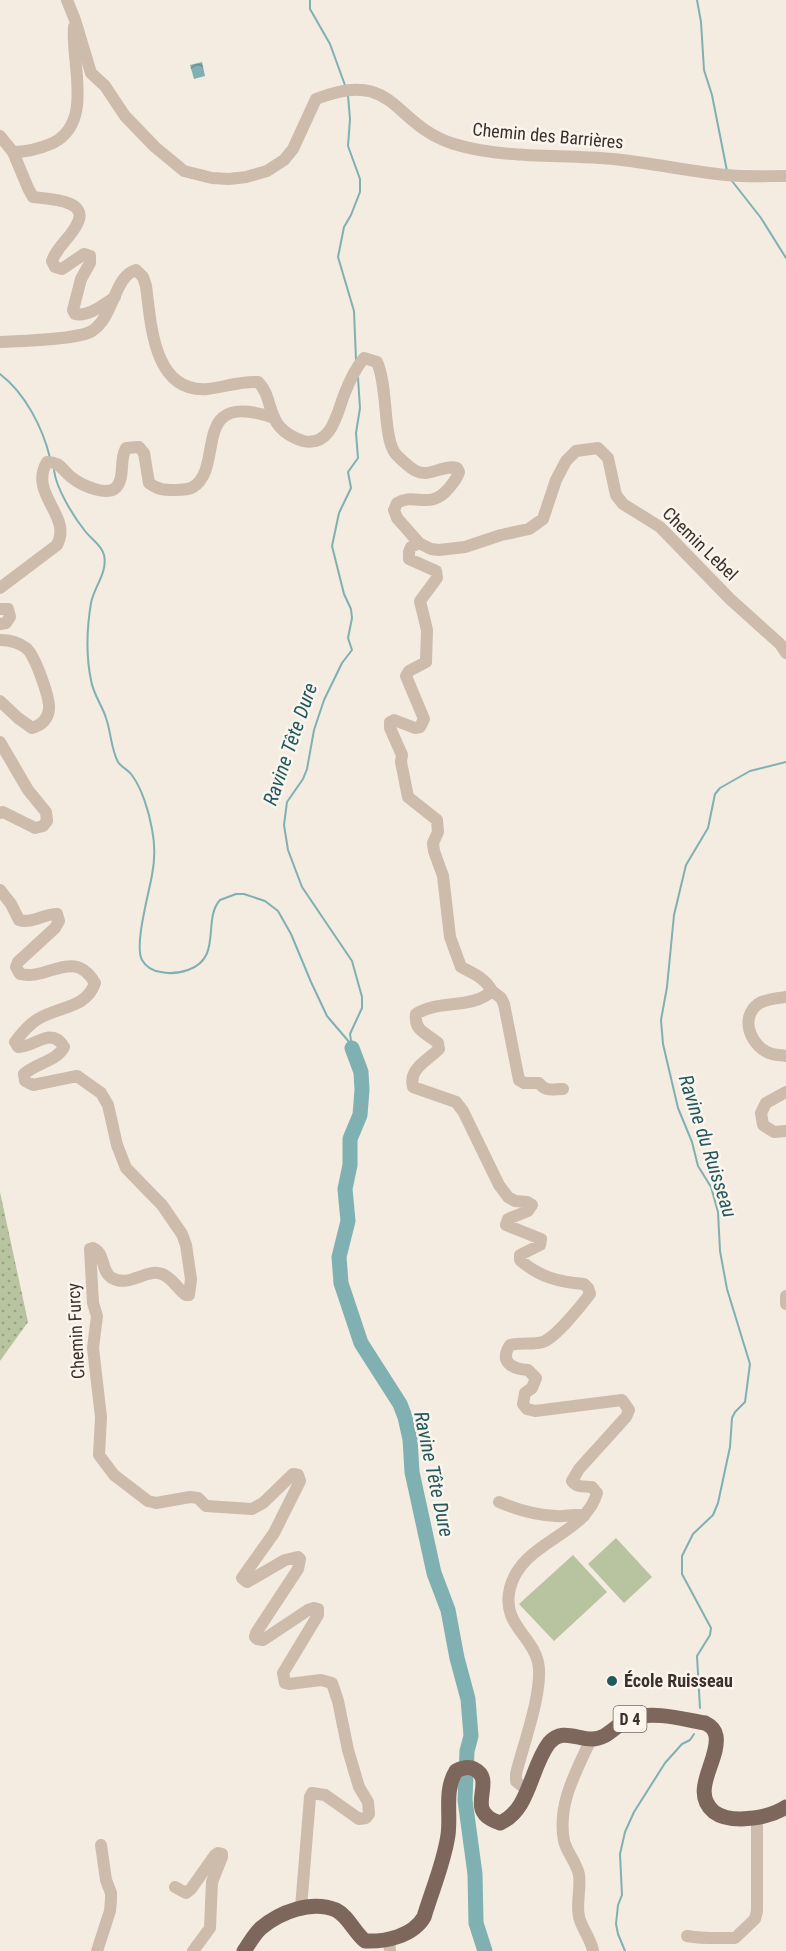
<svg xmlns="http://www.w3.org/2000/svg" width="786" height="1951" font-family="'Roboto Condensed',sans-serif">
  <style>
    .grass { fill: url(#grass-dots) }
    .garden { fill: #b8c4a0 }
    .water { fill: url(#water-waves) }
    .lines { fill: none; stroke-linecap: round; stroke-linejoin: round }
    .stream { stroke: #7fb0b2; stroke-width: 2 }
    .river { stroke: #7fb0b2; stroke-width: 15 }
    .minor { stroke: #cdbbac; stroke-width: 12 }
    .major { stroke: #7d675c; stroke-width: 15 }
    .poi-dot { fill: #1f5a5e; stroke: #fbf5ee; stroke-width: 2 }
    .labels { text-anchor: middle; stroke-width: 5; stroke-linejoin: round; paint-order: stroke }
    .shield { fill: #fbf5ee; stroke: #756b66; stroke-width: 1.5 }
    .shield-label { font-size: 16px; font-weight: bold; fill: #3b302b }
    .street-label { font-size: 18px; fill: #3b302b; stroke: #fbf5ee }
    .poi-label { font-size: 18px; font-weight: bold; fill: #3b302b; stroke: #fbf5ee; text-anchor: start }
    .water-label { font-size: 20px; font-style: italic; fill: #1f5a5e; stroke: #fbf5ee }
  </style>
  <defs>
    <pattern id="grass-dots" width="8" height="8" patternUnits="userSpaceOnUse" patternTransform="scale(1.5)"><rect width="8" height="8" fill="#b8c4a0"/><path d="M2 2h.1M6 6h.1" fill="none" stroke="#97a083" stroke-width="1.8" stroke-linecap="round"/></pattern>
    <pattern id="water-waves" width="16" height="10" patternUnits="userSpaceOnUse" patternTransform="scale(1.5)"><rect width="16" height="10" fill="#7fb0b2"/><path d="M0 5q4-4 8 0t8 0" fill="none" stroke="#699091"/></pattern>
  </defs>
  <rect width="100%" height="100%" fill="#f4ebe1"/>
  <path class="grass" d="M 0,1192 L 28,1322 L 0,1361 Z"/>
  <g class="garden">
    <path d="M 616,1538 L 652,1577 L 624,1603 L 588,1564 Z"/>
    <path d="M 573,1555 L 607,1592 L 554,1641 L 519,1604 Z"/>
  </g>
  <path class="water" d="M 202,62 L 205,76 L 194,79 L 190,65 Z"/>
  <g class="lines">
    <g class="stream">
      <path d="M 310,0 L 310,9 L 330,44 L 346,88"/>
      <path d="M 697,0 L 701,22 L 704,70 L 712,95 L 727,171"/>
      <path d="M 348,96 L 350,119 L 348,146 L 360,179 L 360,192 L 351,215 L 344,227 L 338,257 L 354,311 L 356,360"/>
      <path d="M 732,181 L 761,218 L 786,258"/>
      <path d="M 0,374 C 25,393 43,428 50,458"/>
      <path d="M 54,470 C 56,488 73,516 85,531 C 91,539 102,545 104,555 C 108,572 94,587 91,603 C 87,627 86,656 91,680 C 93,694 102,705 106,718 C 111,732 111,749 118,762 C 121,767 127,769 131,774 C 142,788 149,812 152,829 C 155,844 155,860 152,875 C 149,893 134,945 142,960 C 146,967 153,971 161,972 C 169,974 179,973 188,970 C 223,958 202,920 220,900 L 236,894 L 244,894 L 265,901 L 278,911 L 291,934 L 311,982 L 327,1016 L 350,1043"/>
      <path d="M 352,1048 L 350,1034 L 362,1008 L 362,997 L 352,961 L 302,887 L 288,850 L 284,825 L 287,802 L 303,779 L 307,769 L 314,730 L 324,700 L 342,663 L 352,650 L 348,638 L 352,618 L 351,609 L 344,594 L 332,546 L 339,513 L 351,488 L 348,472 L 358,458 L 356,433 L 360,408 L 358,378"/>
      <path d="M 700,1708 L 697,1656 L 710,1635 L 711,1628 L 682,1574 L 682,1556 L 693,1534 L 713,1515 L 718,1503 L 730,1447 L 732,1418 L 735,1412 L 745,1402 L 750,1364 L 727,1289 L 720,1251 L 718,1212 L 711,1187 L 698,1166 L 692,1142 L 678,1108 L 663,1044 L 661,1020 L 667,987 L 674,915 L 686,865 L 708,828 L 715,794 L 720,788 L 750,771 L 786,762"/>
      <path d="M 625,1951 L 618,1934 L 616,1924 L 618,1905 L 622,1895 L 620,1854 L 625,1832 L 634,1812 L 665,1763 L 682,1744 L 690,1740 L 694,1734"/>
    </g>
    <path class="river" d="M 352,1048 L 361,1072 L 362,1090 L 360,1115 L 350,1139 L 350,1165 L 345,1189 L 348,1221 L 339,1257 L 341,1283 L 361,1343 L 400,1404 L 405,1417 L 410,1439 L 412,1472 L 434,1573 L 448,1610 L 457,1658 L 468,1699 L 471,1736 L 467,1751 L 465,1800 L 475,1874 L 476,1923 L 485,1951"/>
    <g class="minor">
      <path d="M 67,0 L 75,20 L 91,73 L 105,86 L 125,116 L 155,147 L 184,171 L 212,178 L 229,179 L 246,177 L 267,171 L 284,160 L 293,149 L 316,99 C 396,67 392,125 454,144 C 503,159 561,154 613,159 C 651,163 688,171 726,175 C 746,177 766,176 786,176"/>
      <path d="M 0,136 L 13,152 L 28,188 L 33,197 C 50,199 92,200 76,226 C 69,239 57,247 52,261 L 55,267 L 62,269 L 84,254 L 90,256 L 90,263 L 81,279 L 73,310 L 75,314 C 89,317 104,304 115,297"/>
      <path d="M 13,152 C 28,152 39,149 53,143 C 94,122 71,64 74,27"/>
      <path d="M 0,342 C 19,341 77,340 92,331 C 115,316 113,277 136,270 L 143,277 L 146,286 C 151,323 153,393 207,389 C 226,387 239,381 258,382 C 271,394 268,414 280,427 C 286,434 294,438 303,441 C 331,447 337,414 344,395 C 349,382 355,369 364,358 L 377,362 C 388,386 383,437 395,453 C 399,458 410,468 416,471 C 430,478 443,464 457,468 L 459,472 C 457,479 453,483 449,488 C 430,511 415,492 397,503 L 394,510 L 397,518 L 419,543 L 431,549 L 439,550 L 465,547 L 501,535 L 529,529 L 543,519 L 556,480 L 566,461 L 576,451 L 598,448 L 608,458 L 616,495 L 623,504 L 660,527 L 730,599 L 780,644 L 786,653"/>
      <path d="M 419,543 L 411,547 L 409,552 L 409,559 L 436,571 L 437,578 L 420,601 L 427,630 L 426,662 L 409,671 L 406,676 L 424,719 L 420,727 L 415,728 L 394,720 L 390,722 L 390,728 L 402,755 L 401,762 L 408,797 L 437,820 L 438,832 L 433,843 L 434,851 L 443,876 L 450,937 L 461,967 C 473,973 485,978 492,991 C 471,1010 439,999 416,1014 C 414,1032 427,1033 438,1043 L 439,1049 C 428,1060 408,1069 413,1087 L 456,1102 L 463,1111 L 499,1185 L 508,1197 L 515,1201 L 527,1202 L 532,1205 L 528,1211 L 508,1219 L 506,1225 L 541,1239 L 540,1245 L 520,1255 L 520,1260 C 539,1277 559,1282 584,1284 L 588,1288 L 590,1294 C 581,1306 556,1337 543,1342 C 533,1345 521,1342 510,1345 C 499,1362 512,1369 528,1370 L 536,1378 L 532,1388 L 525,1393 L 523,1404 L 527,1409 L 535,1411 L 622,1400 L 629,1410 L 626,1417 L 579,1469 L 572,1481 C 577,1488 584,1486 592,1487 L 597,1493 C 585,1536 522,1541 510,1588 C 501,1624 532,1635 538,1662 C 544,1690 523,1745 516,1774 L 516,1781 L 527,1790"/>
      <path d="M 0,588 L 57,545 C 73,516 28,494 47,462 C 50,462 55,463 57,464 C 62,467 66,473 71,477 C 81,485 110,499 118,485 C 125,474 119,461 126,448 L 139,447 L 144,453 L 149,483 C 158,490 164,490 175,490 C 181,490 188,490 193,487 C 226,467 188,388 274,418"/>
      <path d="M 0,609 L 8,609 L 10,617 L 6,623 L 0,624"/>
      <path d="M 0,640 C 10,640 18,642 26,648 C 35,655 50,698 49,709 C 48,719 42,725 32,728 L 18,718 L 0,701"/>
      <path d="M 0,742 L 28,790 L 46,812 L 47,821 L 43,826 L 35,828 L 3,812 L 0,813"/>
      <path d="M 0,890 L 11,904 L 19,920 C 32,924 43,914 57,914 L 59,921 L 55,928 L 18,962 L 16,967 L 20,974 C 48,981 74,947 95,983 C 86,1009 59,1006 38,1019 C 29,1024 21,1034 15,1042 L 18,1047 C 34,1048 51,1025 64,1047 C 57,1061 36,1063 24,1074 L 25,1081 L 33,1085 L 77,1076 L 101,1093 L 108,1105 L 117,1145 L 126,1168 L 162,1205 L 182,1234 L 186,1245 L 191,1279 L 189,1295 L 186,1295 C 177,1289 173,1278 162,1274 C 146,1268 129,1288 112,1278 C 100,1271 106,1253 93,1248 L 90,1249 L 93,1303 L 97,1316 L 93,1348 L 101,1417 L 99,1455 L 114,1475 L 148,1501 L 156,1503 L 190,1497 L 198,1498 L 206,1506 L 252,1509 L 263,1503 L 293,1474 L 298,1475 L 300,1481 L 274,1533 L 242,1578 L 247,1582 L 285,1560 L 298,1557 L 300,1559 L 298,1569 L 256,1633 L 255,1637 L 257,1639 L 263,1640 L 308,1610 L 314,1608 L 318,1609 L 318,1615 L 283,1673 L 285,1683 L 289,1684 L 321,1680 L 332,1683 L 338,1701 L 348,1750 L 359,1787 L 368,1802 L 369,1814 L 366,1818 L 359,1819 L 325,1795 L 312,1793 L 310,1797 L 301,1908"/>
      <path d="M 492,991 L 501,998 L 504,1004 L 519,1080 L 524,1083 L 539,1083 C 545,1092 553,1089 563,1089"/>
      <path d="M 786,997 C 778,998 765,999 758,1004 C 740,1018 750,1043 767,1052 C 772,1055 780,1055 786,1056"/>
      <path d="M 786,1092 L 766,1103 L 761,1113 L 763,1125 L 774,1132 L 786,1131"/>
      <path d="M 786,1296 L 786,1304"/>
      <path d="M 499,1502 C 518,1510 535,1515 556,1516 C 566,1517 574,1513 584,1516"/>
      <path d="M 591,1739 C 576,1772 557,1804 564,1841 C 567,1853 577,1863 579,1875 C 581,1889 576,1903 579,1917 C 582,1929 591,1939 593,1951"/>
      <path d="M 175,1887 L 186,1893 L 191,1889 L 215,1855 L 218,1853 L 222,1854 L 222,1857 L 212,1882 L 210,1928 L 193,1951"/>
      <path d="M 687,1936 C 704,1939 718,1938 735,1938 L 755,1919 L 757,1911 L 757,1818"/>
      <path d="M 389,1939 L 390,1951"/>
      <path d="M 97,1951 L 110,1911 L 111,1900 L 111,1893 L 106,1880 L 101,1845"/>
    </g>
    <path class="major" d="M 244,1951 C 249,1944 254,1934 261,1928 C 280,1912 311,1900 336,1910 C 348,1916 354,1932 365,1941 C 386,1942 413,1936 424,1917 C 432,1890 444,1863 448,1835 C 451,1814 444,1790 456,1771 C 462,1768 468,1766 474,1769 C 491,1777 478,1795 482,1809 C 485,1817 492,1820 500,1823 C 530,1810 530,1768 549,1743 C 562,1728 576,1739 592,1739 C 609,1739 616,1723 632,1718 C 654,1711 682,1719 705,1723 C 711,1726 715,1729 716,1736 C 720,1760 689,1791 714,1812 C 722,1818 732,1819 741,1819 C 757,1818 772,1816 786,1807"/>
  </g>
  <circle class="poi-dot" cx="612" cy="1681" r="6"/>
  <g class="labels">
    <rect class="shield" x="613.5" y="1706" width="33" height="26" rx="4.5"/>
    <g class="shield-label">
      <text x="630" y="1725">D 4</text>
    </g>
    <g class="street-label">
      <text transform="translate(548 136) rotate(5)" y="6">Chemin des Barrières</text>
      <text transform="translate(700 544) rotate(44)" y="6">Chemin Lebel</text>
      <text transform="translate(76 1331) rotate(-93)" y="6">Chemin Furcy</text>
    </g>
    <g class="poi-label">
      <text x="624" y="1687">École Ruisseau</text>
    </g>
    <g class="water-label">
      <text transform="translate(290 744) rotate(-71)" y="7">Ravine Tête Dure</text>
      <text transform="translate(708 1146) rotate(72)" y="7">Ravine du Ruisseau</text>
      <text transform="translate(434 1474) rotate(78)" y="7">Ravine Tête Dure</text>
    </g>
  </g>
</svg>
